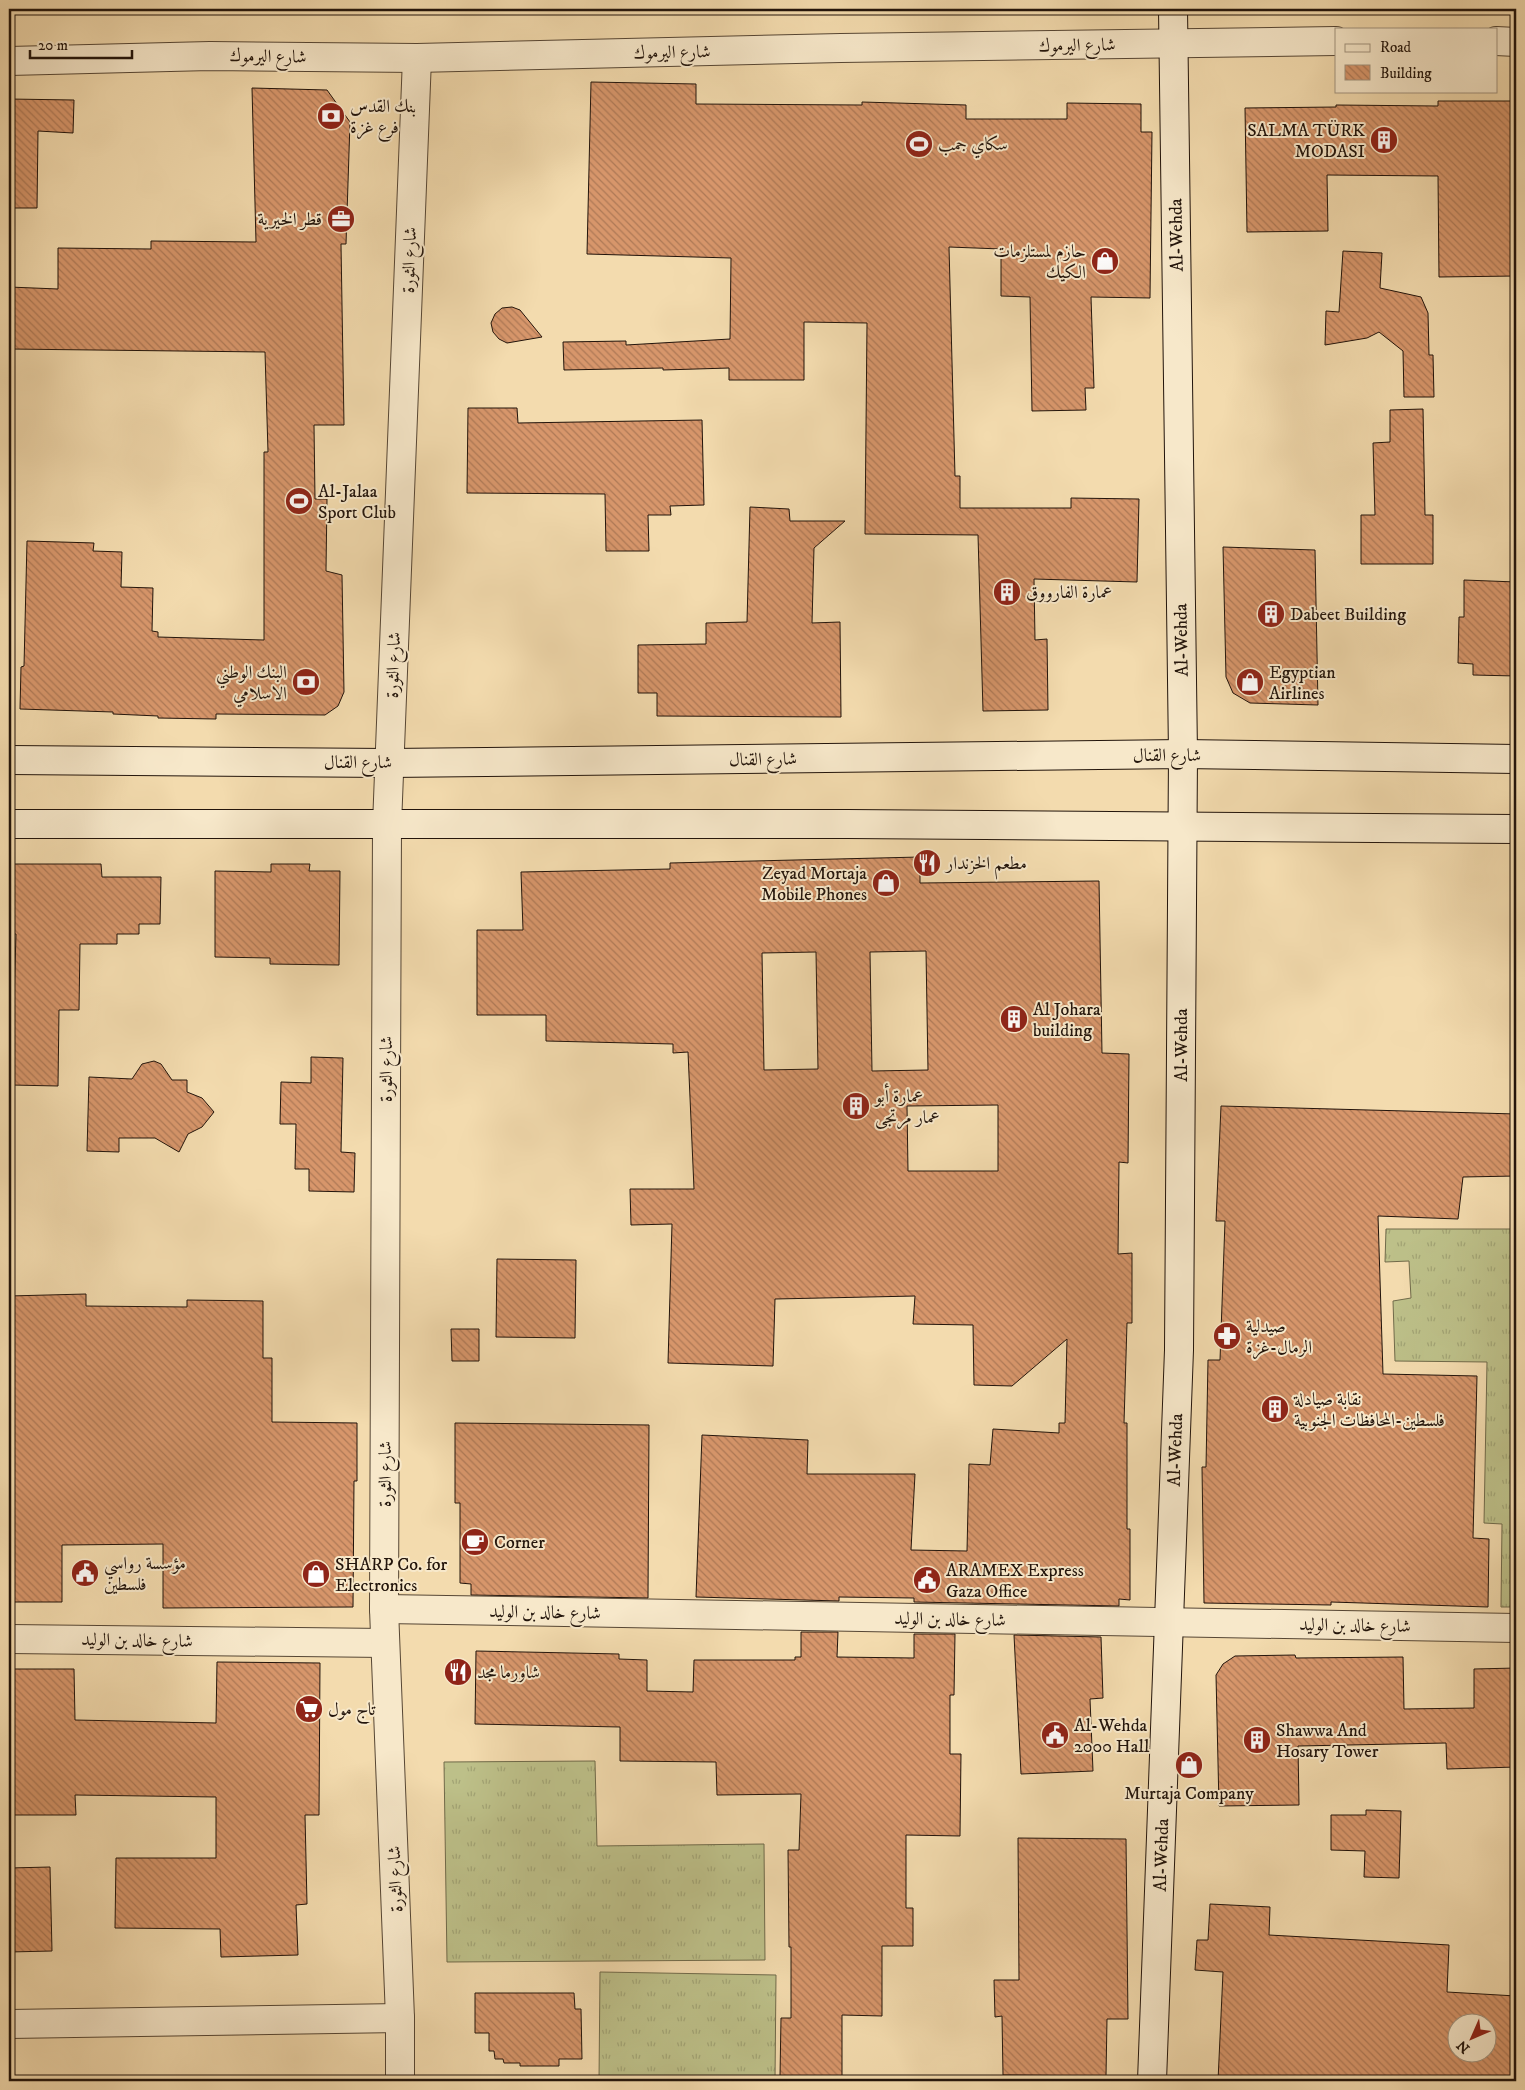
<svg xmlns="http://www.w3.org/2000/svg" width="1525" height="2090" font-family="'IM FELL DW Pica',Amiri,serif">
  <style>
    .grass { fill: url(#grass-tufts); stroke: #706a4a }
    .building { fill: url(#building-back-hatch); stroke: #22140b; fill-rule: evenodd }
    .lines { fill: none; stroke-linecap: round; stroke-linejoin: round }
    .minor-casing { stroke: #564634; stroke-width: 30 }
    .tertiary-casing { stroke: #564634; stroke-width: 30 }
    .secondary-casing { stroke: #22140b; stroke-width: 30 }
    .minor { stroke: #f7e8ca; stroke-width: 28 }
    .tertiary { stroke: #f7e8ca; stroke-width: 28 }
    .secondary { stroke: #f7e8ca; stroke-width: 28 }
    .labels { text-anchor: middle; stroke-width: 4; stroke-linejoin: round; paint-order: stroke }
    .street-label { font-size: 18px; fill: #22140b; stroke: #f7e8ca }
    .poi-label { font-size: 18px; fill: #22140b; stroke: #f7e8ca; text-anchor: start }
  </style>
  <defs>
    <pattern id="grass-tufts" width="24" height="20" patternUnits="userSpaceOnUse" patternTransform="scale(1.25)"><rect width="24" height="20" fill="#bdc089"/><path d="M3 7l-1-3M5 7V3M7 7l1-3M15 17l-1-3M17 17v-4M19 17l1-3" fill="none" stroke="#a2a475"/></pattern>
    <pattern id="building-back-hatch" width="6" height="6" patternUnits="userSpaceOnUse" patternTransform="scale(1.25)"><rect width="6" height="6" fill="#d7966b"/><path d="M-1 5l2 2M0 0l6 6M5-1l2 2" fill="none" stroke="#ae7956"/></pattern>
  </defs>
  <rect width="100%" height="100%" fill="#f3dbae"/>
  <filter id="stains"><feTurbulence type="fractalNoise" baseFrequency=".004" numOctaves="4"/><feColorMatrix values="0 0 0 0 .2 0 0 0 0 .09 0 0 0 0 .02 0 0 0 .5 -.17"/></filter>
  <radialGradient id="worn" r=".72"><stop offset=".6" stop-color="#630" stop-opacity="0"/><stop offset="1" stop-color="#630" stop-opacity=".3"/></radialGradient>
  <g class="grass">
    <path d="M 1386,1229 L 1516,1229 L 1516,1607 L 1501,1607 L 1502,1524 L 1484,1523 L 1487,1362 L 1395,1361 L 1393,1301 L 1411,1298 L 1409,1261 L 1385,1262 Z"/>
    <path d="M 595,1761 L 597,1846 L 764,1844 L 765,1960 L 447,1962 L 444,1762 Z"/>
    <path d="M 600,1972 L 776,1975 L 775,2081 L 599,2081 Z"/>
  </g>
  <g class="building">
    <path d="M 591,82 L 696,84 L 696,104 L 862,105 L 862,102 L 966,105 L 966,119 L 1067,119 L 1067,103 L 1141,104 L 1141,132 L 1152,132 L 1150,298 L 1091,297 L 1094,388 L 1085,388 L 1086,410 L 1032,411 L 1030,297 L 1001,296 L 1001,249 L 949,247 L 955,476 L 960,476 L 960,508 L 1071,508 L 1071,498 L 1139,499 L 1137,582 L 1034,579 L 1035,640 L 1047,639 L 1048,710 L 983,711 L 978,535 L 865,534 L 867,323 L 804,322 L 804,380 L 729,380 L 729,368 L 663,370 L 663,368 L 564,370 L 563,342 L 626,341 L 626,345 L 730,339 L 731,258 L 587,254 Z"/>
    <path d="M 252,88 L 327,90 L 350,122 L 346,244 L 341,244 L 344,425 L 314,425 L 315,499 L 327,499 L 326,571 L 342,575 L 344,692 L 338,706 L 325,715 L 216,714 L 216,719 L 158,718 L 158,716 L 113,714 L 113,712 L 20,709 L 21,667 L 24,666 L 27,541 L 94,543 L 93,551 L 122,552 L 121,587 L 153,588 L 152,631 L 158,632 L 158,637 L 264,640 L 264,452 L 268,452 L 265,352 L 9,349 L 9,287 L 58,289 L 58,248 L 151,249 L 151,241 L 256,242 Z"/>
    <path d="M 9,99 L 74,100 L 73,133 L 38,131 L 37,208 L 9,208 Z"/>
    <path d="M 1438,101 L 1516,101 L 1516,276 L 1439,277 L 1438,176 L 1327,175 L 1328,231 L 1247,232 L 1245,108 L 1336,107 L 1336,105 L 1438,106 Z"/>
    <path d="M 1343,251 L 1382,253 L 1380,288 L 1421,297 L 1428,313 L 1429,355 L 1433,355 L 1434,397 L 1404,397 L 1403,351 L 1379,332 L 1367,338 L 1325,345 L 1326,311 L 1339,312 Z"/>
    <path d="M 512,307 L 520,310 L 542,337 L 507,343 L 499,339 L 493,332 L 491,323 L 495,314 L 502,308 Z"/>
    <path d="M 468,408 L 517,408 L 518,423 L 702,420 L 704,505 L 670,506 L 671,515 L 648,515 L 649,551 L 606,551 L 605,494 L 467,493 Z"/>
    <path d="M 1423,409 L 1425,515 L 1433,515 L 1433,564 L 1361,564 L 1361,515 L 1375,515 L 1373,443 L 1390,442 L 1390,410 Z"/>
    <path d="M 750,507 L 789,509 L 790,521 L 845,521 L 814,548 L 812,623 L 840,622 L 841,717 L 657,716 L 657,693 L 638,693 L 638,645 L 706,644 L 706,623 L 747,622 Z"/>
    <path d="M 1223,547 L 1315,550 L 1318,705 L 1250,703 L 1233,693 L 1226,677 Z"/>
    <path d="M 1464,580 L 1516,582 L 1516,676 L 1473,675 L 1473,664 L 1458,663 L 1459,617 L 1464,617 Z"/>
    <path d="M 920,857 L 920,883 L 1099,881 L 1102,1053 L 1129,1054 L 1128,1163 L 1119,1162 L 1118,1254 L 1132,1253 L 1132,1323 L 1127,1323 L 1124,1423 L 1127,1423 L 1127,1529 L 1130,1529 L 1130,1600 L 1119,1599 L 1119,1606 L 914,1602 L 914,1598 L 839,1597 L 839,1601 L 696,1597 L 702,1435 L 808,1440 L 807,1474 L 915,1474 L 911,1550 L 967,1551 L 969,1464 L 990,1465 L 993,1429 L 1059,1433 L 1059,1423 L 1065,1423 L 1067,1339 L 1012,1386 L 974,1385 L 973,1325 L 913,1324 L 915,1296 L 775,1299 L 773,1366 L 668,1363 L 672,1224 L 631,1225 L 630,1189 L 694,1189 L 688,1052 L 673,1053 L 673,1044 L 546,1041 L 546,1015 L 477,1015 L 477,930 L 523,930 L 521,872 L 670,869 L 670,863 ZM 926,951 L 928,1070 L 872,1071 L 870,952 ZM 816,952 L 818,1069 L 764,1070 L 762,953 ZM 998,1105 L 998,1171 L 908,1171 L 907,1106 Z"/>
    <path d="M 9,864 L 101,864 L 102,877 L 161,877 L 160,924 L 139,924 L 139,934 L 117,934 L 117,944 L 80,944 L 79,1010 L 59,1010 L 58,1086 L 11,1085 L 10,1076 L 9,1076 L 9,1001 L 14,1001 L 16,934 L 9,934 Z"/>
    <path d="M 271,864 L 310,864 L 309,871 L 340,871 L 339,965 L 270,964 L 270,958 L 215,957 L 215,871 L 271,872 Z"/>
    <path d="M 311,1057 L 343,1058 L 341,1152 L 355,1153 L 354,1192 L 309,1191 L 309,1169 L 295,1169 L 296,1124 L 280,1124 L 281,1082 L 311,1083 Z"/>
    <path d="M 154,1061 L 161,1064 L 172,1080 L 187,1080 L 187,1092 L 202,1098 L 214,1112 L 202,1127 L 188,1134 L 179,1152 L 155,1138 L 119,1138 L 119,1152 L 87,1151 L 89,1077 L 132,1079 L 142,1064 Z"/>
    <path d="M 1221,1106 L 1516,1114 L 1516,1176 L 1463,1177 L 1458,1219 L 1378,1216 L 1383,1374 L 1477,1376 L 1473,1538 L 1489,1539 L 1488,1607 L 1331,1602 L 1331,1605 L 1204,1603 L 1202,1467 L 1206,1467 L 1208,1360 L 1220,1360 L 1225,1221 L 1216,1221 Z"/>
    <path d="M 497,1259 L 576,1260 L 575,1338 L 496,1337 Z"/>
    <path d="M 86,1294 L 86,1306 L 187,1307 L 187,1300 L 263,1301 L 263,1358 L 272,1358 L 272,1422 L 357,1423 L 357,1481 L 354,1481 L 353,1607 L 163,1608 L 163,1544 L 62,1545 L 62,1602 L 9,1602 L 9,1296 Z"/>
    <path d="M 451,1329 L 479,1329 L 479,1361 L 452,1361 Z"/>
    <path d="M 455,1423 L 649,1425 L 648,1598 L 471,1595 L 471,1584 L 460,1583 L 460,1503 L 455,1503 Z"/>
    <path d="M 801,1632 L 838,1632 L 837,1657 L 914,1658 L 914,1634 L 955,1634 L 954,1695 L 950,1695 L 950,1754 L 961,1754 L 960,1836 L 906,1835 L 906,1908 L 913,1908 L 913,1946 L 882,1946 L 882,2016 L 842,2015 L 842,2077 L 780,2077 L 781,2018 L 791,2018 L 791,1947 L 789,1947 L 788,1850 L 799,1850 L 801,1794 L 717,1795 L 716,1762 L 620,1761 L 620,1727 L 475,1724 L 476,1651 L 619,1654 L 619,1659 L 647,1660 L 647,1691 L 693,1692 L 694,1660 L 795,1660 L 795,1657 L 801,1657 Z"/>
    <path d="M 1014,1635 L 1101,1637 L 1103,1698 L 1090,1699 L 1093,1771 L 1021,1774 Z"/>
    <path d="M 1295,1655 L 1296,1658 L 1403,1657 L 1404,1709 L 1474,1708 L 1474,1669 L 1516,1668 L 1516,1767 L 1447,1769 L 1446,1743 L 1298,1746 L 1299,1805 L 1219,1806 L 1216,1675 L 1223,1664 L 1235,1656 Z"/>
    <path d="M 217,1662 L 320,1663 L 319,1815 L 305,1815 L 307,1904 L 296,1905 L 298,1955 L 221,1957 L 220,1929 L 115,1928 L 116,1858 L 216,1858 L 216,1797 L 75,1795 L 76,1815 L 9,1815 L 9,1669 L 74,1669 L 75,1720 L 216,1723 Z"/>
    <path d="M 1366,1810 L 1401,1811 L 1399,1878 L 1364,1877 L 1365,1851 L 1331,1850 L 1331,1815 L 1366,1815 Z"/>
    <path d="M 1018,1838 L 1126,1839 L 1128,2019 L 1107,2019 L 1106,2076 L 1003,2075 L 1002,2016 L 995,2017 L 994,1980 L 1019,1980 Z"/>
    <path d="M 50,1867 L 52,1951 L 9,1952 L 9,1868 Z"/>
    <path d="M 1210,1904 L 1270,1907 L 1269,1935 L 1449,1945 L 1447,1992 L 1516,1996 L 1516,2081 L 1218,2081 L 1223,1972 L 1195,1970 L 1197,1940 L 1208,1940 ZM 1458,2022 L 1488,2022 L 1488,2052 L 1458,2052 Z"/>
    <path d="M 475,1993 L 574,1993 L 575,2009 L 581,2009 L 582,2059 L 559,2059 L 559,2066 L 520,2066 L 520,2063 L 504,2063 L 503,2059 L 495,2059 L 494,2051 L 489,2051 L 489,2033 L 475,2033 Z"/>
  </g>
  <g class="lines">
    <defs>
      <g id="minor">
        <path d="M 384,1609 L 1516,1628"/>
        <path d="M 9,1639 L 385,1643"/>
        <path d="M 9,2024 L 400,2018"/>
        <path d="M 400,2081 L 400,2018 L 384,1609 L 387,825 L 417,58"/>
      </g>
      <g id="tertiary">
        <path d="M 1496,41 L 1516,42"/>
        <path d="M 9,61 L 210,56 L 417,58 L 841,48 L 1336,41"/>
      </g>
      <g id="secondary">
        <path d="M 9,760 L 389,763 L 1183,754 L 1516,759"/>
        <path d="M 9,824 L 848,824 L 1516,829"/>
        <path d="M 1152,2081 L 1179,1350 L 1183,754 L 1173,9"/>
      </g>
    </defs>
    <use href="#minor" class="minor-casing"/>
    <use href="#tertiary" class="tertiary-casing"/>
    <use href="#secondary" class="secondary-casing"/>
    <use href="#minor" class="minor"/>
    <use href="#tertiary" class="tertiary"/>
    <use href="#secondary" class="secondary"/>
  </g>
  <defs>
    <symbol id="bank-disc" viewBox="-11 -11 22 22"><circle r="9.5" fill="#8f2418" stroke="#f7e8ca"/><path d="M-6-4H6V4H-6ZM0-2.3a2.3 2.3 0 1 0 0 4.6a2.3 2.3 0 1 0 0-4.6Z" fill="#fff"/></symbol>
    <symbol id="building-disc" viewBox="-11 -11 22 22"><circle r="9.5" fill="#8f2418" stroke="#f7e8ca"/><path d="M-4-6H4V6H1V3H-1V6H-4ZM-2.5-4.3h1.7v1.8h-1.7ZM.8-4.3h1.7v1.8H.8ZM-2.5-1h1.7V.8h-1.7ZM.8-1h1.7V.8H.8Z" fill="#fff"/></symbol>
    <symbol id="stadium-disc" viewBox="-11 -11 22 22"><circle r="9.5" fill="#8f2418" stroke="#f7e8ca"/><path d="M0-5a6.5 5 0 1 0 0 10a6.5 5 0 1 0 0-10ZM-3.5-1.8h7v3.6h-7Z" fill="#fff"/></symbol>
    <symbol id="office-disc" viewBox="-11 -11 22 22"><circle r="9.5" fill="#8f2418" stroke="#f7e8ca"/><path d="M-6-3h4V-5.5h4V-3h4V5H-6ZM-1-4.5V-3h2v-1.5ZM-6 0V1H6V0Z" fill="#fff"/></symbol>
    <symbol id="shop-disc" viewBox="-11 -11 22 22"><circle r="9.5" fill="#8f2418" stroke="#f7e8ca"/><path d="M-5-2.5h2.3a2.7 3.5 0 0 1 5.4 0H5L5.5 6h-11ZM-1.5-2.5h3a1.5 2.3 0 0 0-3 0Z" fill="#fff"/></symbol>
    <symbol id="restaurant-disc" viewBox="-11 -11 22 22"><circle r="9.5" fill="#8f2418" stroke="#f7e8ca"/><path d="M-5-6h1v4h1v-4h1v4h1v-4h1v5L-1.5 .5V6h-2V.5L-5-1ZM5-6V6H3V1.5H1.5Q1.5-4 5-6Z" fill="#fff"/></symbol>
    <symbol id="pharmacy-disc" viewBox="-11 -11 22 22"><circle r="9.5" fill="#8f2418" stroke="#f7e8ca"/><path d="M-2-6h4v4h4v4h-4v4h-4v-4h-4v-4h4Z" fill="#fff"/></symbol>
    <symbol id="cafe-disc" viewBox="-11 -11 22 22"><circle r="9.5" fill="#8f2418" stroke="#f7e8ca"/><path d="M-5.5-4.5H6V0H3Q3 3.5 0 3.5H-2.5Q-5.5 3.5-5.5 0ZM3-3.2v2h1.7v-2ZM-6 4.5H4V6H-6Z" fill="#fff"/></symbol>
    <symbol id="civic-disc" viewBox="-11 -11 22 22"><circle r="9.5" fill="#8f2418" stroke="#f7e8ca"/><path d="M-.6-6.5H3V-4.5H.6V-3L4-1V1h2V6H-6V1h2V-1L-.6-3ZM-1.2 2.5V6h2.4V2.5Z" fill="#fff"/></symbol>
    <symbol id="supermarket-disc" viewBox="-11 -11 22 22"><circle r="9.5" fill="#8f2418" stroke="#f7e8ca"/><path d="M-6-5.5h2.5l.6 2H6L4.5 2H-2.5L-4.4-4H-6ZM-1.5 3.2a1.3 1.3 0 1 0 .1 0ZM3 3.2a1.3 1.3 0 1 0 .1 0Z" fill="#fff"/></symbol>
  </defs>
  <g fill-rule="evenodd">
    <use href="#bank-disc" x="315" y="100" width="32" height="32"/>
    <use href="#building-disc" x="1368" y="124" width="32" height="32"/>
    <use href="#stadium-disc" x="903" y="128" width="32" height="32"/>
    <use href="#office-disc" x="325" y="203" width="32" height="32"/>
    <use href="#shop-disc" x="1089" y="245" width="32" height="32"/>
    <use href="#stadium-disc" x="283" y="485" width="32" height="32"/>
    <use href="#building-disc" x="991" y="576" width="32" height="32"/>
    <use href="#building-disc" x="1255" y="598" width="32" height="32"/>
    <use href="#bank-disc" x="290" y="666" width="32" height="32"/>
    <use href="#shop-disc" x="1234" y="666" width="32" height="32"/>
    <use href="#restaurant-disc" x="911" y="847" width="32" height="32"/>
    <use href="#shop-disc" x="870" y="867" width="32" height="32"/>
    <use href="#building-disc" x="998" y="1003" width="32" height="32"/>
    <use href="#building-disc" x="840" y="1090" width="32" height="32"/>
    <use href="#pharmacy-disc" x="1211" y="1320" width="32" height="32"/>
    <use href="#building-disc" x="1259" y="1393" width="32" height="32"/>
    <use href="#cafe-disc" x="459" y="1526" width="32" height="32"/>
    <use href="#civic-disc" x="69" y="1557" width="32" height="32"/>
    <use href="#shop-disc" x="300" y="1558" width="32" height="32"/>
    <use href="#civic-disc" x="911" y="1564" width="32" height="32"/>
    <use href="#restaurant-disc" x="442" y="1656" width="32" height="32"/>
    <use href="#supermarket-disc" x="293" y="1693" width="32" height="32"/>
    <use href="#civic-disc" x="1039" y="1719" width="32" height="32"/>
    <use href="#building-disc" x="1241" y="1724" width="32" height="32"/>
    <use href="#shop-disc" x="1173" y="1749" width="32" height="32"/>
  </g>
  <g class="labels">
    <g class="street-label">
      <text transform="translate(1077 45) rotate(-1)" y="6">شارع اليرموك</text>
      <text transform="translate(672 52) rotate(-1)" y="6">شارع اليرموك</text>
      <text transform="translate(268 56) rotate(1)" y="6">شارع اليرموك</text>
      <text transform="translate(1176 235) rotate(-91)" y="6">Al-Wehda</text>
      <text transform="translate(409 260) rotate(-88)" y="6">شارع الثورة</text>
      <text transform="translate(1181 640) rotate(-91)" y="6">Al-Wehda</text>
      <text transform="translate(393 665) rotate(-88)" y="6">شارع الثورة</text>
      <text x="1167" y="761">شارع القنال</text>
      <text transform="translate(763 759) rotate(-1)" y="6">شارع القنال</text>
      <text x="358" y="768">شارع القنال</text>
      <text transform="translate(1181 1045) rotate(-90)" y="6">Al-Wehda</text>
      <text transform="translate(386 1069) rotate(-90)" y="6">شارع الثورة</text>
      <text transform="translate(1175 1450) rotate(-88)" y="6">Al-Wehda</text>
      <text transform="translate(385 1474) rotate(-90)" y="6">شارع الثورة</text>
      <text transform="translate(545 1612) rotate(1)" y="6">شارع خالد بن الوليد</text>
      <text transform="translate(950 1619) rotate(1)" y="6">شارع خالد بن الوليد</text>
      <text transform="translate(1355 1625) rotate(1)" y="6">شارع خالد بن الوليد</text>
      <text transform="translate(137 1640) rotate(1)" y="6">شارع خالد بن الوليد</text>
      <text transform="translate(1161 1855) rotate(-88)" y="6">Al-Wehda</text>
      <text transform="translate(395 1879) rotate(-92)" y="6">شارع الثورة</text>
    </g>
    <g class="poi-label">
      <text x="350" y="112">بنك القدس<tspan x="350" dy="21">فرع غزة</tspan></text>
      <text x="1365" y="136" text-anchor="end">SALMA TÜRK<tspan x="1365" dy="21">MODASI</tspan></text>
      <text x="938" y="150">سكاي جمب</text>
      <text x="322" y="225" text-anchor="end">قطر الخيرية</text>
      <text x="1086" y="257" text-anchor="end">حازم لمستلزمات<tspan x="1086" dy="21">الكيك</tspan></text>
      <text x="318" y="497">Al-Jalaa<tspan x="318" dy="21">Sport Club</tspan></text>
      <text x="1026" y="598">عمارة الفارووق</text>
      <text x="1290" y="620">Dabeet Building</text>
      <text x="287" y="678" text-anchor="end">البنك الوطني<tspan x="287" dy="21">الاسلامي</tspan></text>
      <text x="1269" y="678">Egyptian<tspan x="1269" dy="21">Airlines</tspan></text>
      <text x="946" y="869">مطعم الخزندار</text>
      <text x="867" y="879" text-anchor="end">Zeyad Mortaja<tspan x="867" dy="21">Mobile Phones</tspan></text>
      <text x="1033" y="1015">Al Johara<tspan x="1033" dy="21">building</tspan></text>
      <text x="875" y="1102">عمارة أبو<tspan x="875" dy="21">عمار مرتجى</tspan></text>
      <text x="1246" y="1332">صيدلية<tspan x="1246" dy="21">الرمال-غزة</tspan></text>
      <text x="1294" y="1405">نقابة صيادلة<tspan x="1294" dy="21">فلسطين-المحافظات الجنوبية</tspan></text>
      <text x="494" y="1548">Corner</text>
      <text x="104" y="1569">مؤسسة رواسي<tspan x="104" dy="21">فلسطين</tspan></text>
      <text x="335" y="1570">SHARP Co. for<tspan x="335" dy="21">Electronics</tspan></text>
      <text x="946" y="1576">ARAMEX Express<tspan x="946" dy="21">Gaza Office</tspan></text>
      <text x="477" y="1678">شاورما مجد</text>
      <text x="328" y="1715">تاج مول</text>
      <text x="1074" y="1731">Al-Wehda<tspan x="1074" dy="21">2000 Hall</tspan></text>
      <text x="1276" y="1736">Shawwa And<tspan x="1276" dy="21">Hosary Tower</tspan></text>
      <text x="1189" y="1799" text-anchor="middle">Murtaja Company</text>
    </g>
  </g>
  <rect width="1525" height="2090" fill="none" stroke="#f3dbae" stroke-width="30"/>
  <rect x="10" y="10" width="1505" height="2070" fill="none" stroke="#22140b" stroke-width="2.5"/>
  <rect x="15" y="15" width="1495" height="2060" fill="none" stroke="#22140b"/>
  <rect x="1335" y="28" width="162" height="65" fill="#f7e8ca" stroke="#a2937e"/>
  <rect x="1345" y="44" width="25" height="8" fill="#f7e8ca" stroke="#a2937e"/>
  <text x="1380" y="52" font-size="15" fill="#22140b">Road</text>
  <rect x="1345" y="65" width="25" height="15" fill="url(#building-back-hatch)" stroke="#a2937e"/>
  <text x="1380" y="78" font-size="15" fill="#22140b">Building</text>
  <g transform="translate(1472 2038) rotate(225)"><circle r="24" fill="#f7e8ca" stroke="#a2937e"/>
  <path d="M0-4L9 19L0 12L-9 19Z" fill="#8f2418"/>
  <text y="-8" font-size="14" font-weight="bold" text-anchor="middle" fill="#22140b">N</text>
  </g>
  <path d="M30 50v8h102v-8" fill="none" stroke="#22140b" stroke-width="2.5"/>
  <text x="38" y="50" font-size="15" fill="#22140b" stroke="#f7e8ca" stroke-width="4" paint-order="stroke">20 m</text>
  <rect width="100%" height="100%" filter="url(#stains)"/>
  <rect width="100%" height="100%" fill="url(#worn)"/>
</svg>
